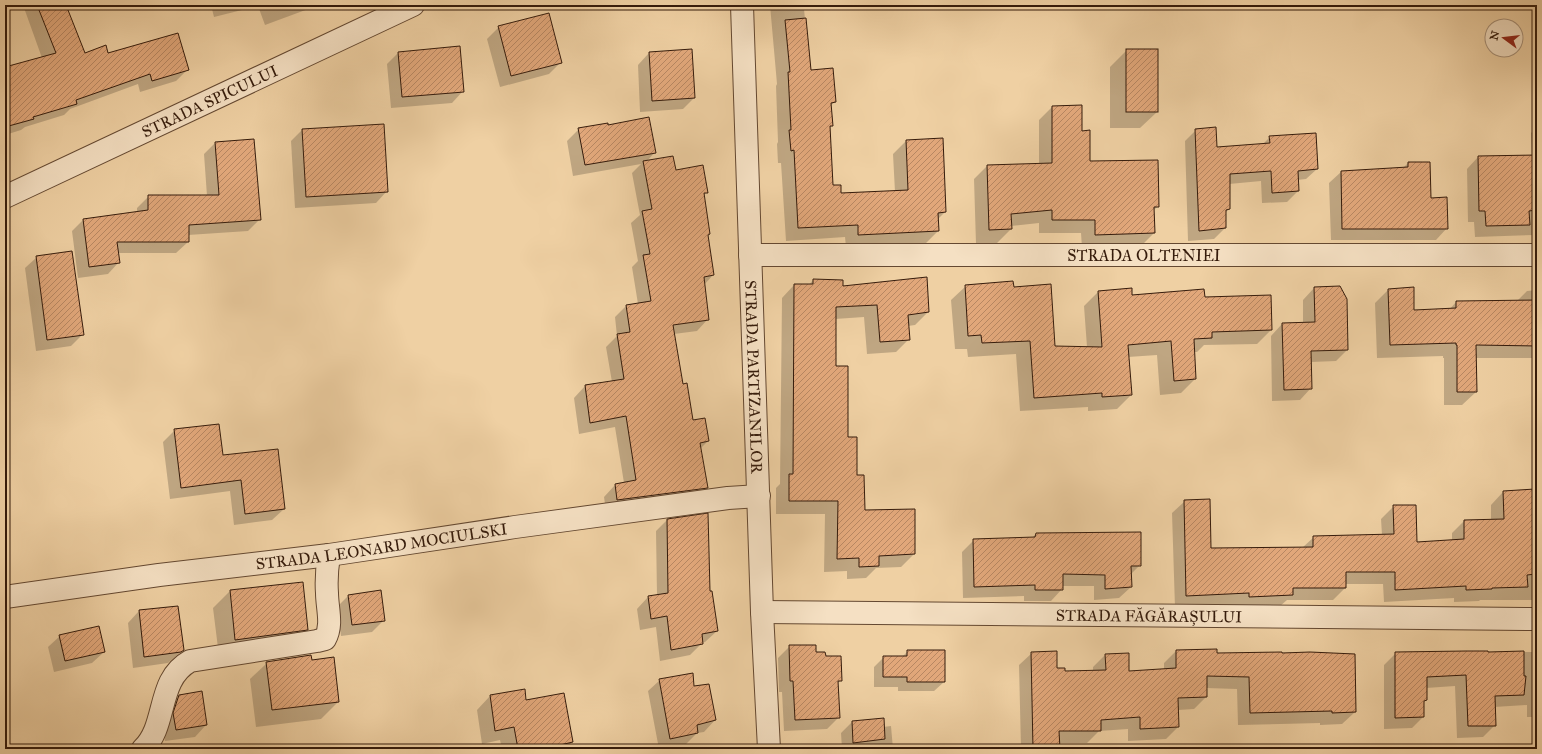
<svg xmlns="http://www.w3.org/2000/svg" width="1542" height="754" font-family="'IM FELL Great Primer',serif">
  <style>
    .shadow { fill: #0003 }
    .building { fill: url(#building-hatch); stroke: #351b0b }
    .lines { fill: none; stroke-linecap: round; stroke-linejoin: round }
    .minor-casing { stroke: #644831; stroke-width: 24 }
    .minor { stroke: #f5e0c3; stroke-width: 22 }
    .labels { text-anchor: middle; stroke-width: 3.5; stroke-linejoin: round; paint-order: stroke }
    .street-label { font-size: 16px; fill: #351b0b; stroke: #f5e0c3 }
  </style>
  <defs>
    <pattern id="building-hatch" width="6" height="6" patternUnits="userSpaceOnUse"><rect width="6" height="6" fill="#e1a77a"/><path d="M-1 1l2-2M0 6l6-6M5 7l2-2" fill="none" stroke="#b78762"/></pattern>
  </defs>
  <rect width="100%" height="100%" fill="#efd0a3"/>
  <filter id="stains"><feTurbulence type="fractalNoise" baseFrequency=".005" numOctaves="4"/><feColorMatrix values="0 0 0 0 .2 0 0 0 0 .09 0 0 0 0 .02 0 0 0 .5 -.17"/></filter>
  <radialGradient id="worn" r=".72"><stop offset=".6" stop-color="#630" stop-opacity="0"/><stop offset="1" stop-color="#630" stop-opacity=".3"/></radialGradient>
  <g class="shadow">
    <path d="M 23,5 L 65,5 L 84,54 L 108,54 L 187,70 L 176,81 L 140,92 L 138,84 L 70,109 L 64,115 L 25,127 L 21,130 L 5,135 L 5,68 L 42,58 Z"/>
    <path d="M 211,5 L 319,5 L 265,25 L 258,6 L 214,17 Z"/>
    <path d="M 770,5 L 812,5 L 808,8 L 804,9 L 810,71 L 835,102 L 830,106 L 832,126 L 829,128 L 832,186 L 841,194 L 895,192 L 893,154 L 906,141 L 942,139 L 945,212 L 937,220 L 938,231 L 925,244 L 846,247 L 845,237 L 786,241 L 781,163 L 778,163 L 777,144 L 778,142 L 776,86 L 777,84 Z"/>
    <path d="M 499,27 L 561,62 L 549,74 L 500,87 L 487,39 Z"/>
    <path d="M 691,50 L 694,98 L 683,109 L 640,112 L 638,65 L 649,53 Z"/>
    <path d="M 1127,50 L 1157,112 L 1140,128 L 1110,128 L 1110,67 Z"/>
    <path d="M 398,53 L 463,91 L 452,103 L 391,108 L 387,64 Z"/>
    <path d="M 1052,107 L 1081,132 L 1089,162 L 1158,206 L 1153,211 L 1154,233 L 1140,247 L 1082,248 L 1081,233 L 1039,233 L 1039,223 L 1011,226 L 1011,229 L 997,243 L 976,244 L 974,179 L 987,166 L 1039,164 L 1039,120 Z"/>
    <path d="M 608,127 L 655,152 L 647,161 L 675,172 L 707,192 L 703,196 L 709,234 L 707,236 L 713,275 L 704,285 L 708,319 L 697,331 L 674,334 L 682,385 L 693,421 L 708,441 L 700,449 L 707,488 L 696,499 L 606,511 L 604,497 L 615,485 L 624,483 L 615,427 L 579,434 L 574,398 L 585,386 L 612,382 L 606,347 L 617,336 L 615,317 L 626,306 L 638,304 L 632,267 L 638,261 L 631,223 L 640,215 L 632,173 L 641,164 L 573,176 L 567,141 L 579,129 Z"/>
    <path d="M 1537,127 L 1537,243 L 1535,243 L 1535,235 L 1475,237 L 1474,222 L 1468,222 L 1467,169 L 1478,157 L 1532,156 L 1531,133 Z"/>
    <path d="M 302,130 L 387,191 L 376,203 L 295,208 L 291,141 Z"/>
    <path d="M 1196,130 L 1216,148 L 1262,145 L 1270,137 L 1317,169 L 1306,179 L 1297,180 L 1298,191 L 1287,202 L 1262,203 L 1261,181 L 1229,184 L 1229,209 L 1225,213 L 1225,228 L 1214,239 L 1188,241 L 1185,141 Z"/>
    <path d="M 215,143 L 260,219 L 248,231 L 188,235 L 188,242 L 176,253 L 118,253 L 119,262 L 108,274 L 78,278 L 72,231 L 83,220 L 137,212 L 137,208 L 149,196 L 207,196 L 204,154 Z"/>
    <path d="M 1408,163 L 1447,228 L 1436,240 L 1331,240 L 1329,183 L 1341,172 L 1403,168 Z"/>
    <path d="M 37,257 L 82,335 L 71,346 L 36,351 L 25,268 Z"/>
    <path d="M 813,280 L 928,312 L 915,325 L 908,326 L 909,339 L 896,352 L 867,354 L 864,317 L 835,319 L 835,367 L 847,438 L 864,511 L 914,510 L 914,554 L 901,567 L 876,568 L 866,578 L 847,579 L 847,571 L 824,572 L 825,514 L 776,514 L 776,488 L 780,484 L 782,298 L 794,285 L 809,285 Z"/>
    <path d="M 966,286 L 1013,288 L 1054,347 L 1087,347 L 1084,306 L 1098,292 L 1131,296 L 1204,298 L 1271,330 L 1257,344 L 1204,345 L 1197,352 L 1194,352 L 1195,379 L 1181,393 L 1160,395 L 1157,355 L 1128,357 L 1131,395 L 1117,409 L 1088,411 L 1088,407 L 1020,411 L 1016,354 L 968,357 L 967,349 L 955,349 L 951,300 Z"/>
    <path d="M 1314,288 L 1347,350 L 1336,361 L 1311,362 L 1311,388 L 1300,400 L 1272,401 L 1271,336 L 1282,324 L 1303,324 L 1303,300 Z"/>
    <path d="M 1388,290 L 1413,311 L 1449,310 L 1456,302 L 1516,302 L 1527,291 L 1537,290 L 1537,358 L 1476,358 L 1476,392 L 1462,405 L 1444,405 L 1444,358 L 1443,358 L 1443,356 L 1377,358 L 1375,303 Z"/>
    <path d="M 175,430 L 222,456 L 284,509 L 272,520 L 234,525 L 230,491 L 170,499 L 163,442 Z"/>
    <path d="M 1503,492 L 1535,537 L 1537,537 L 1537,600 L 1480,600 L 1479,601 L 1454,602 L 1454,598 L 1384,602 L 1383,584 L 1345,584 L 1345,588 L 1333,600 L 1287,600 L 1279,607 L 1237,609 L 1237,605 L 1175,608 L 1172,513 L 1185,501 L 1210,549 L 1302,548 L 1314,537 L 1382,535 L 1381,519 L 1394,506 L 1416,544 L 1452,541 L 1452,533 L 1464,521 L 1491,520 L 1491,505 Z"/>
    <path d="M 667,520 L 710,592 L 717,631 L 705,642 L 702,643 L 690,655 L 660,661 L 656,627 L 640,630 L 637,609 L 648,597 L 657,596 L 656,531 Z"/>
    <path d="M 1036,534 L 1140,565 L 1130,575 L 1131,587 L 1119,598 L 1094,600 L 1094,586 L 1062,586 L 1062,589 L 1051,601 L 1024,601 L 1024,596 L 963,598 L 962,552 L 974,540 L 1032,538 Z"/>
    <path d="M 302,583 L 307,629 L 291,646 L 219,656 L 213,608 L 230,591 Z"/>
    <path d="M 348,596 L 384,620 L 372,632 L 341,636 L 337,607 Z"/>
    <path d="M 139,611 L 183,650 L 168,663 L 133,668 L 128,623 Z"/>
    <path d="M 60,636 L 104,652 L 92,663 L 54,672 L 48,647 Z"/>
    <path d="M 790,646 L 825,657 L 841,680 L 838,683 L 839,717 L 827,729 L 784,731 L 782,692 L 779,692 L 778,658 Z"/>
    <path d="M 908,651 L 944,682 L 934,691 L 898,691 L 898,687 L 874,687 L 874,667 L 884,657 L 902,657 Z"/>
    <path d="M 1176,651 L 1216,654 L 1355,712 L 1342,724 L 1320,725 L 1320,723 L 1238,725 L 1237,689 L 1206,688 L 1206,697 L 1194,709 L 1178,710 L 1178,727 L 1166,739 L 1128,741 L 1128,729 L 1099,731 L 1087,743 L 1054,743 L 1054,749 L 1021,749 L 1019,665 L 1032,653 L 1056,669 L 1064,672 L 1093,671 L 1093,667 L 1105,655 L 1128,672 L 1164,670 L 1164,663 Z"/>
    <path d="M 1537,652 L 1537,717 L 1527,717 L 1527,705 L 1494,707 L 1495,725 L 1483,737 L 1457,738 L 1455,686 L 1426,688 L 1426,699 L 1423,702 L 1423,717 L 1412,728 L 1384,729 L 1384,665 L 1396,653 Z"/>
    <path d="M 311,661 L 338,702 L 321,719 L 256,727 L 250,679 L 267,663 Z"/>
    <path d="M 660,680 L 693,687 L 715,720 L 704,732 L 697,733 L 686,744 L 664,749 L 659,749 L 648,691 Z"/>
    <path d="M 179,696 L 206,725 L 195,737 L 165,741 L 162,726 L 167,708 Z"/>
    <path d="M 490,696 L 526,701 L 572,742 L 567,747 L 567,749 L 502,749 L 500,740 L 482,744 L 477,710 Z"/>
    <path d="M 852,722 L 883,727 L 891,726 L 893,749 L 842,749 L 841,733 Z"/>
  </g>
  <g class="building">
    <path d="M 37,5 L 66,5 L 85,53 L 106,45 L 108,53 L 178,33 L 189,70 L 152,81 L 150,74 L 76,100 L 77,104 L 33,117 L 34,119 L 5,127 L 5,67 L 56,53 Z"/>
    <path d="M 549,13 L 562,63 L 511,76 L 498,26 Z"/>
    <path d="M 806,18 L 811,70 L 833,68 L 836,102 L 831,103 L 833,126 L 830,126 L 833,185 L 841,185 L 841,193 L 908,190 L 906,140 L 943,138 L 946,212 L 938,213 L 939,231 L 858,235 L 858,225 L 798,228 L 794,150 L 791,151 L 789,130 L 791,130 L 788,72 L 790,72 L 785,20 Z"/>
    <path d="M 460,46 L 464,92 L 402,97 L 398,52 Z"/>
    <path d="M 692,49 L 695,98 L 652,101 L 649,52 Z"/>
    <rect x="1126" y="49" width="32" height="63"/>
    <path d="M 1082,105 L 1082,131 L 1090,130 L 1090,161 L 1158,160 L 1159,207 L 1154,207 L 1155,233 L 1095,235 L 1095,220 L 1052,220 L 1052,210 L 1011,214 L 1012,229 L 989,230 L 987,165 L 1052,163 L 1052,106 Z"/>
    <path d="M 649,117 L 656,153 L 585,165 L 578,128 L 608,123 L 608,125 Z"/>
    <path d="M 384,124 L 388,192 L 306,197 L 302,129 Z"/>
    <path d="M 1216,127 L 1217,147 L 1270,143 L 1269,136 L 1316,133 L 1318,169 L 1298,171 L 1299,191 L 1272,193 L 1271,171 L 1230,174 L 1230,209 L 1226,210 L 1226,228 L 1199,231 L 1195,129 Z"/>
    <path d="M 254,139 L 261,220 L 189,225 L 189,242 L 117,242 L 120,263 L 89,267 L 83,219 L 148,210 L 148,195 L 219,195 L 215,142 Z"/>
    <path d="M 1537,155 L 1537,189 L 1535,190 L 1536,210 L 1529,211 L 1530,225 L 1486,226 L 1485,211 L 1479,211 L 1478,156 Z"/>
    <path d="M 673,156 L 676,170 L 703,165 L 708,193 L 704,193 L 710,234 L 708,235 L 714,275 L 704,277 L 709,320 L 673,325 L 683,384 L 687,383 L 693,420 L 705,418 L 709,441 L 700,443 L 708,488 L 617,500 L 615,484 L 636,480 L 626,416 L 590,423 L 585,385 L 624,379 L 617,334 L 630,332 L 626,305 L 651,301 L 643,255 L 650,254 L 642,211 L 652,209 L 643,161 Z"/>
    <path d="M 1408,162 L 1430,162 L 1431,198 L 1447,197 L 1448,229 L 1342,229 L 1341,171 L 1408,167 Z"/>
    <path d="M 72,251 L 84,335 L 47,340 L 36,256 Z"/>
    <path d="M 927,277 L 929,312 L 908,315 L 910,340 L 880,342 L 877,305 L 836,307 L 836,366 L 848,366 L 848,437 L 857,437 L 857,475 L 864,475 L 865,510 L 915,509 L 915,554 L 879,556 L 879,566 L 859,567 L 859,558 L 837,559 L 838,501 L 789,501 L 789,474 L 793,474 L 794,284 L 813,284 L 813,279 L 843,280 L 843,286 Z"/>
    <path d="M 1013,281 L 1014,287 L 1051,284 L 1055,346 L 1102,347 L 1098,291 L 1132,288 L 1132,295 L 1204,289 L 1205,297 L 1271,295 L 1272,330 L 1212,332 L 1212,338 L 1194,339 L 1196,379 L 1174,381 L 1171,341 L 1128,345 L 1132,395 L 1102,397 L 1102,393 L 1034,398 L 1030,341 L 982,343 L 981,335 L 968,336 L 965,285 Z"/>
    <path d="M 1340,286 L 1347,299 L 1348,350 L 1311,351 L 1312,389 L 1284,390 L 1282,323 L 1315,322 L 1314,287 Z"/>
    <path d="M 1414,287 L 1414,310 L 1456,308 L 1456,301 L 1537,300 L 1537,346 L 1476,345 L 1477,392 L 1457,392 L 1457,345 L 1456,345 L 1456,343 L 1390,345 L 1388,289 Z"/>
    <path d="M 219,424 L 223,455 L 278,449 L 285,509 L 245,514 L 241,480 L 181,488 L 174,429 Z"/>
    <path d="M 1535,489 L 1536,574 L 1527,575 L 1528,587 L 1492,588 L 1492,589 L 1466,590 L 1466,586 L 1395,590 L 1395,572 L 1346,572 L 1346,588 L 1293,588 L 1293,595 L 1249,597 L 1249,593 L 1186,596 L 1184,500 L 1210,499 L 1211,548 L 1313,547 L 1313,536 L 1394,534 L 1393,505 L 1416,505 L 1417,542 L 1464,539 L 1464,520 L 1504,519 L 1503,491 Z"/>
    <path d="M 708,513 L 710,591 L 712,591 L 718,631 L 702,634 L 703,644 L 671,650 L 667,616 L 651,619 L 648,596 L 668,593 L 667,519 Z"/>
    <path d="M 1141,532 L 1141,566 L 1131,566 L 1132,587 L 1105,589 L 1105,575 L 1063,574 L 1063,590 L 1035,590 L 1035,585 L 974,587 L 973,539 L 1035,537 L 1036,533 Z"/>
    <path d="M 303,582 L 308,630 L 235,640 L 230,590 Z"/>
    <path d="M 381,590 L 385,621 L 352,625 L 348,595 Z"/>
    <path d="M 178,606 L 184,650 L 181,652 L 144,657 L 139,610 Z"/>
    <path d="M 99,626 L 105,652 L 65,661 L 59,635 Z"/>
    <path d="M 789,645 L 816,645 L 816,652 L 825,652 L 826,656 L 841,656 L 842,681 L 838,681 L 840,718 L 795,720 L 793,681 L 790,681 Z"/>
    <path d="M 1217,649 L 1217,653 L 1282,652 L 1282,653 L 1310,652 L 1355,654 L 1356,712 L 1332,713 L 1332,711 L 1250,713 L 1249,677 L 1207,676 L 1207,697 L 1178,698 L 1179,727 L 1140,729 L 1140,717 L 1101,720 L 1101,731 L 1059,731 L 1060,749 L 1033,749 L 1031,652 L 1057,651 L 1057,668 L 1065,668 L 1065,671 L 1106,670 L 1105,654 L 1129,653 L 1129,671 L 1176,668 L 1176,650 Z"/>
    <path d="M 907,650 L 945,650 L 945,682 L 907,682 L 907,677 L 883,677 L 883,656 L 907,656 Z"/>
    <path d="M 1466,651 L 1488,651 L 1488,652 L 1524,651 L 1524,676 L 1526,676 L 1524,695 L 1495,696 L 1496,726 L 1468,726 L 1466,675 L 1427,677 L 1427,700 L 1424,701 L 1424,717 L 1395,718 L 1395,652 Z"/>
    <path d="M 311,655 L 312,660 L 334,657 L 339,702 L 272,710 L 266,662 Z"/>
    <path d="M 693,673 L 694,686 L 709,684 L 716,720 L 697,725 L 698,733 L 670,739 L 659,679 Z"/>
    <path d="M 525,689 L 526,700 L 564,693 L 573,742 L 560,745 L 561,749 L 518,749 L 514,727 L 495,731 L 490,695 Z"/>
    <path d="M 202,691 L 207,725 L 176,730 L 173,713 L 179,695 Z"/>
    <path d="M 884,718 L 885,739 L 853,743 L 852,721 Z"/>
  </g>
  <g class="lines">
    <defs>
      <g id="minor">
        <path id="s1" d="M 742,5 L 762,612 L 769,749"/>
        <path id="s2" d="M 5,197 L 413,5"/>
        <path id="s3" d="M 750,255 L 1537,255"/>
        <path id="s4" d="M 5,597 L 159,575 L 329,555 L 515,527 L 728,498 L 759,496"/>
        <path id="s5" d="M 762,612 L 1537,619"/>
        <path d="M 143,749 C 168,725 156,680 190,661 L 317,641 L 325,639 C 333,625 327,608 327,593 C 326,580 327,568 329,555"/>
      </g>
    </defs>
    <use href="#minor" class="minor-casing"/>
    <use href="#minor" class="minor"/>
  </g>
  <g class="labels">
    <g class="street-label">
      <text dy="6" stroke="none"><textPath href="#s2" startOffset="226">STRADA SPICULUI</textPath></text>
      <text dy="6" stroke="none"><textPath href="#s3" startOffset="394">STRADA OLTENIEI</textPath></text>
      <text dy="6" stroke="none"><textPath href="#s1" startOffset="372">STRADA PARTIZANILOR</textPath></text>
      <text dy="6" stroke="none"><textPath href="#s4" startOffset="380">STRADA LEONARD MOCIULSKI</textPath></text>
      <text dy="6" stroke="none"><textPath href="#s5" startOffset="387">STRADA FĂGĂRAȘULUI</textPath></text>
    </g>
  </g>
  <rect width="1542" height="754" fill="none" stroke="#efd0a3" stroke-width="20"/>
  <rect x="6" y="6" width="1530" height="742" fill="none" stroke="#351b0b" stroke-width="2"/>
  <rect x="10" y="10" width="1522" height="734" fill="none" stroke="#351b0b"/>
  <g transform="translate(1504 38) rotate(285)"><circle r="19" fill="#f5e0c3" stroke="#a89179"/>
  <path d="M0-3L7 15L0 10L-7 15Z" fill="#8f2418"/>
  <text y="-6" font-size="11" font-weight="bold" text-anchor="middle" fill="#351b0b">N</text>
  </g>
  <rect width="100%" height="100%" filter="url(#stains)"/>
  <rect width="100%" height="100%" fill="url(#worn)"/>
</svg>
